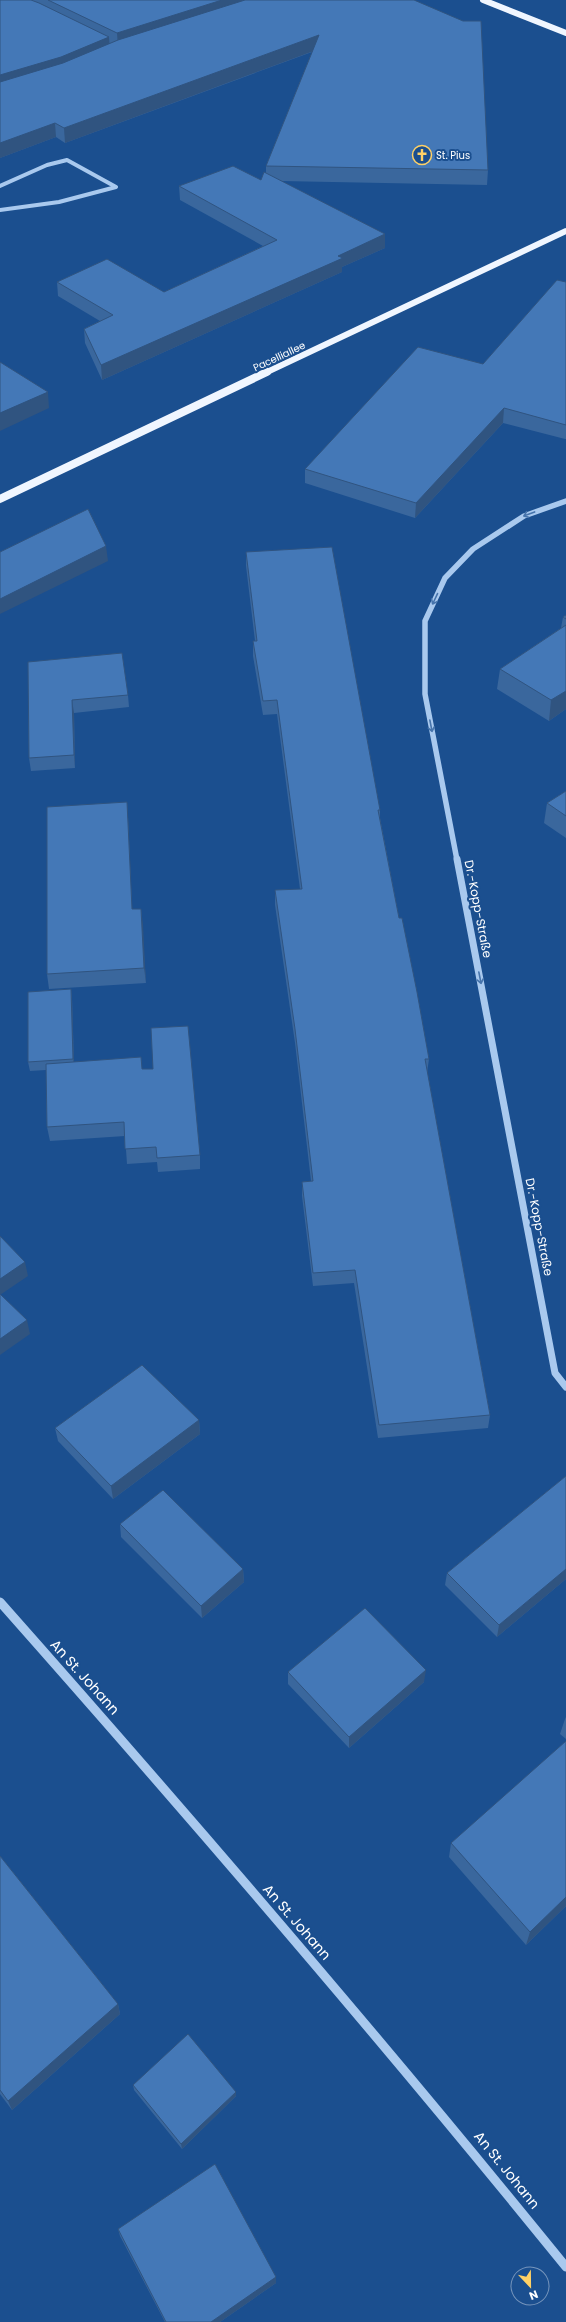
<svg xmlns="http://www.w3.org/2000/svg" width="566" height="2322" font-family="Poppins,sans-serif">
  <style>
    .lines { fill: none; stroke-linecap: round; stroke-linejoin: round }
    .minor-far3 { stroke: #a9c9ee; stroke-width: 4 }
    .minor-far2 { stroke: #a9c9ee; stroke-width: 5.5 }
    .minor-far1 { stroke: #a9c9ee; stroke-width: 7 }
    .minor { stroke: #a9c9ee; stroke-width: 9 }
    .major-far1 { stroke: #f0f6ff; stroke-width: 6 }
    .major { stroke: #f0f6ff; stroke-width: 8 }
    .wall { fill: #3a679d }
    .shaded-wall { fill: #305480 }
    .building { fill: #4478b7; stroke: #305480 }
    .oneway { stroke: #4674ac }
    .labels { text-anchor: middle; stroke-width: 4; stroke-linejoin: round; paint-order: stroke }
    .far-poi-label { font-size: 10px; fill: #fff; stroke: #1b4f8f; text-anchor: start }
    .far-street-label { font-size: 10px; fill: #fff; stroke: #1b4f8f }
    .street-label { font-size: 12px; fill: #fff; stroke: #1b4f8f }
    .near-street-label { font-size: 14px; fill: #fff; stroke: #1b4f8f }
  </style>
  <rect width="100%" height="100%" fill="#1b4f8f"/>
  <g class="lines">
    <path class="minor-far3" d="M 0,186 L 47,165 L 67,160 L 116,187 L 59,202 L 0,210"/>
    <path class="minor-far2" d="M 457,860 L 425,694 L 425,621 L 445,578 L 473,549 L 524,516 L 566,501"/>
    <path class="minor-far1" d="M 457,859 L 555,1373 L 566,1387"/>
    <path class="minor" d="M 0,1602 C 193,1820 383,2041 566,2267"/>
    <g class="major-far1">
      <path d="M 483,0 L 566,33"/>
      <path d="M 265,373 L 566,231"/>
    </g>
    <path class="major" d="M 0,499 L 267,372"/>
  </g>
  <g class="wall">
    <path d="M 0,0 L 414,0 L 488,170 L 487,185 L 281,181 L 385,234 L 385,248 L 342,267 L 342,272 L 102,380 L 85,343 L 84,329 L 100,321 L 58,296 L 57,282 L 164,292 L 263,246 L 180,200 L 179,186 L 261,180 L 266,173 L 266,166 L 312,52 L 65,143 L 56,137 L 0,158 Z"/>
    <path d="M 566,282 L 566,439 L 565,439 L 503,423 L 415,518 L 305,483 L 305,469 L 483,364 Z"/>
    <path d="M 246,552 L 380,810 L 380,818 L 399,918 L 429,1059 L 427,1073 L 490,1415 L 488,1428 L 378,1438 L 354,1283 L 313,1286 L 302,1196 L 302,1182 L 311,1181 L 295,1043 L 275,905 L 275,890 L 300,889 L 277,714 L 263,715 L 253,656 L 253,641 L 255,641 L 246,566 Z"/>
    <path d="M 566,615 L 566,709 L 549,721 L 497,689 L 500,669 L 561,628 L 563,617 Z"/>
    <path d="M 28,662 L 128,695 L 129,707 L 74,713 L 75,768 L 31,771 L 29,758 Z"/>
    <path d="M 566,791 L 566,838 L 544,823 L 547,803 Z"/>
    <path d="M 128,817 L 132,909 L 141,909 L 146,983 L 49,989 L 47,974 Z"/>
    <path d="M 71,989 L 72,998 L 74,1062 L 142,1069 L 200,1155 L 200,1169 L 158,1172 L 157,1162 L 127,1164 L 125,1136 L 50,1141 L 47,1127 L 46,1070 L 30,1071 L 28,1062 Z"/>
    <path d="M 199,1420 L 200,1434 L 113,1499 L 58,1441 L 55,1428 Z"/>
    <path d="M 566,1476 L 566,1579 L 497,1637 L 445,1585 L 447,1573 Z"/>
    <path d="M 120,1524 L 243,1569 L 244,1582 L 202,1618 L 121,1537 Z"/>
    <path d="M 288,1672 L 424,1682 L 349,1748 L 288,1684 Z"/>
    <path d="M 566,1717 L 566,1739 L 560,1734 L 565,1719 Z"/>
    <path d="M 451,1843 L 566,1906 L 526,1945 L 449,1857 Z"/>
    <path d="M 0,1856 L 118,2004 L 120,2014 L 12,2110 L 0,2094 Z"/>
    <path d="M 133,2085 L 236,2096 L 182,2149 L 134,2090 Z"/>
    <path d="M 118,2229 L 276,2283 L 220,2322 L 165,2322 L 120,2236 Z"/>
  </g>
  <g class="shaded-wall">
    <path d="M 222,0 L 265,0 L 118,47 L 117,33 Z"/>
    <path d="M 319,35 L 319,49 L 65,143 L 64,128 Z"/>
    <path d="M 109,37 L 110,51 L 0,89 L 0,75 Z"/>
    <path d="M 55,123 L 56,137 L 0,158 L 0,143 Z"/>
    <path d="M 385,234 L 385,248 L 342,267 L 342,272 L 102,380 L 101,365 Z"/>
    <path d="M 48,392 L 49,408 L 0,431 L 0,413 Z"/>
    <path d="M 504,408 L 503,423 L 415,518 L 416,503 Z"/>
    <path d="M 106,546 L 108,561 L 0,614 L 0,599 Z"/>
    <path d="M 566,691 L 566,709 L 549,721 L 551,700 Z"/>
    <path d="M 72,700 L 74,713 L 75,768 L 74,755 Z"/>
    <path d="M 127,802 L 128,817 L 133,924 L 132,909 Z"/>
    <path d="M 141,909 L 143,924 L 146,983 L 144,968 Z"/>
    <path d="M 71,989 L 72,998 L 74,1068 L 73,1059 Z"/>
    <path d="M 25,1262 L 28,1276 L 0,1295 L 0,1279 Z"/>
    <path d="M 27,1320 L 30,1334 L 0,1355 L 0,1339 Z"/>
    <path d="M 199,1420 L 200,1434 L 113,1499 L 111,1486 Z"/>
    <path d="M 243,1569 L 244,1582 L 202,1618 L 201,1606 Z"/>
    <path d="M 566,1569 L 566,1579 L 497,1637 L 499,1625 Z"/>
    <path d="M 426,1670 L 424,1682 L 349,1748 L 349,1737 Z"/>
    <path d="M 566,1897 L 566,1906 L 526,1945 L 530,1932 Z"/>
    <path d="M 118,2004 L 120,2014 L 12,2110 L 8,2101 Z"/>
    <path d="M 236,2092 L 236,2096 L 182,2149 L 181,2144 Z"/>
    <path d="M 276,2277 L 276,2283 L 220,2322 L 211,2322 Z"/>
  </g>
  <g class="building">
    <path d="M 0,0 L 31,0 L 39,3 L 109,37 L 61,57 L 0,75 Z"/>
    <path d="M 48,0 L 222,0 L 117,33 Z"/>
    <path d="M 245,0 L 414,0 L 463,21 L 481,21 L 488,170 L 266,166 L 319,35 L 64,128 L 55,123 L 0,143 L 0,82 L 63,63 L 118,40 Z"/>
    <path d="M 233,166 L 261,180 L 264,172 L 385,234 L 338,256 L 343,258 L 101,365 L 84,329 L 113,315 L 57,282 L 107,259 L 164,292 L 277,240 L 179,186 Z"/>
    <path d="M 557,280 L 566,282 L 566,425 L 504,408 L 416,503 L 305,469 L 418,347 L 483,364 Z"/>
    <path d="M 0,362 L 48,392 L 0,413 Z"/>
    <path d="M 88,509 L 106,546 L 0,599 L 0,552 Z"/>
    <path d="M 332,547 L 380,810 L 378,810 L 399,918 L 402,918 L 417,992 L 429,1059 L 425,1059 L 490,1415 L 379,1425 L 355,1270 L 313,1273 L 302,1182 L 313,1181 L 295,1029 L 275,890 L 302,889 L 277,700 L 263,701 L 253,641 L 257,641 L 246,552 Z"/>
    <path d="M 566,615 L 566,619 L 563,617 Z"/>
    <path d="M 566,625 L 566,691 L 551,700 L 500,669 Z"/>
    <path d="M 122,653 L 128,695 L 72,700 L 74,755 L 29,758 L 28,662 Z"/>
    <path d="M 566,791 L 566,816 L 547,803 Z"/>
    <path d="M 127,802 L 132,909 L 141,909 L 144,968 L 47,974 L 47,807 Z"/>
    <path d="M 71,989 L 73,1059 L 28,1062 L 28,992 Z"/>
    <path d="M 188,1026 L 200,1155 L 157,1158 L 156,1147 L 125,1149 L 124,1122 L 47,1127 L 46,1064 L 141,1057 L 142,1069 L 153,1069 L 151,1028 Z"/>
    <path d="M 0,1236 L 25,1262 L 0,1279 Z"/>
    <path d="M 0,1294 L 27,1320 L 0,1339 Z"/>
    <path d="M 142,1365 L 199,1420 L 111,1486 L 55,1428 Z"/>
    <path d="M 566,1476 L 566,1569 L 499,1625 L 447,1573 Z"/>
    <path d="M 163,1490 L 243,1569 L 201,1606 L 120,1524 Z"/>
    <path d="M 365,1608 L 426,1670 L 349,1737 L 288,1672 Z"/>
    <path d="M 566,1741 L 566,1897 L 530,1932 L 451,1843 Z"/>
    <path d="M 0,1856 L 118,2004 L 8,2101 L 0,2090 Z"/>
    <path d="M 188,2034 L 236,2092 L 181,2144 L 133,2085 Z"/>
    <path d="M 215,2164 L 276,2277 L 211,2322 L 166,2322 L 118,2229 Z"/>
  </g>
  <defs><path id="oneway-shaft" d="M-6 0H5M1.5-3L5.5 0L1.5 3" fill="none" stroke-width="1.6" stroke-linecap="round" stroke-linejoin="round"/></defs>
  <g class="oneway">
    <use href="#oneway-shaft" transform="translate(529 514) rotate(160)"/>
    <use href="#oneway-shaft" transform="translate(435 599) rotate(115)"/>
    <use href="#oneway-shaft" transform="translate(431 726) rotate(79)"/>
    <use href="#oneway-shaft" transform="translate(480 978) rotate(79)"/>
  </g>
  <defs>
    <symbol id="church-ring" viewBox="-11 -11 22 22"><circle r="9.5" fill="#1b4f8f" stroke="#ffd166" stroke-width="1.5"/><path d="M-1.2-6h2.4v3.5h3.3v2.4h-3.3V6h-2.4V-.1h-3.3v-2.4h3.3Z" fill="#ffd166"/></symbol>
  </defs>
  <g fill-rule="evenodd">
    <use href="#church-ring" x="411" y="144" width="22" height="22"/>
  </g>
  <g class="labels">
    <g class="far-poi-label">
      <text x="436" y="159">St. Pius</text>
    </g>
    <g class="far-street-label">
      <text transform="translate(279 356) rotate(-25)" y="4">Pacelliallee</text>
    </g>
    <g class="street-label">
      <text transform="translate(478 909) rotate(79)" y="4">Dr.-Kopp-Straße</text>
      <text transform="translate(539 1227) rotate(79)" y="4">Dr.-Kopp-Straße</text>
    </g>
    <g class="near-street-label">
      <text transform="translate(85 1677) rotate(48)" y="5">An St. Johann</text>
      <text transform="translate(297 1922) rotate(49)" y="5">An St. Johann</text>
      <text transform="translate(507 2170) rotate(51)" y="5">An St. Johann</text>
    </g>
  </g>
  <g transform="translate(530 2286) rotate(158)"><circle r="19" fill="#1b4f8f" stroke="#7695bc"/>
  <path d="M0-3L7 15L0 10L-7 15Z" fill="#ffd166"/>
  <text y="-6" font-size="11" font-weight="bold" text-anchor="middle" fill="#ffffff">N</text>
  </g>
</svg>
